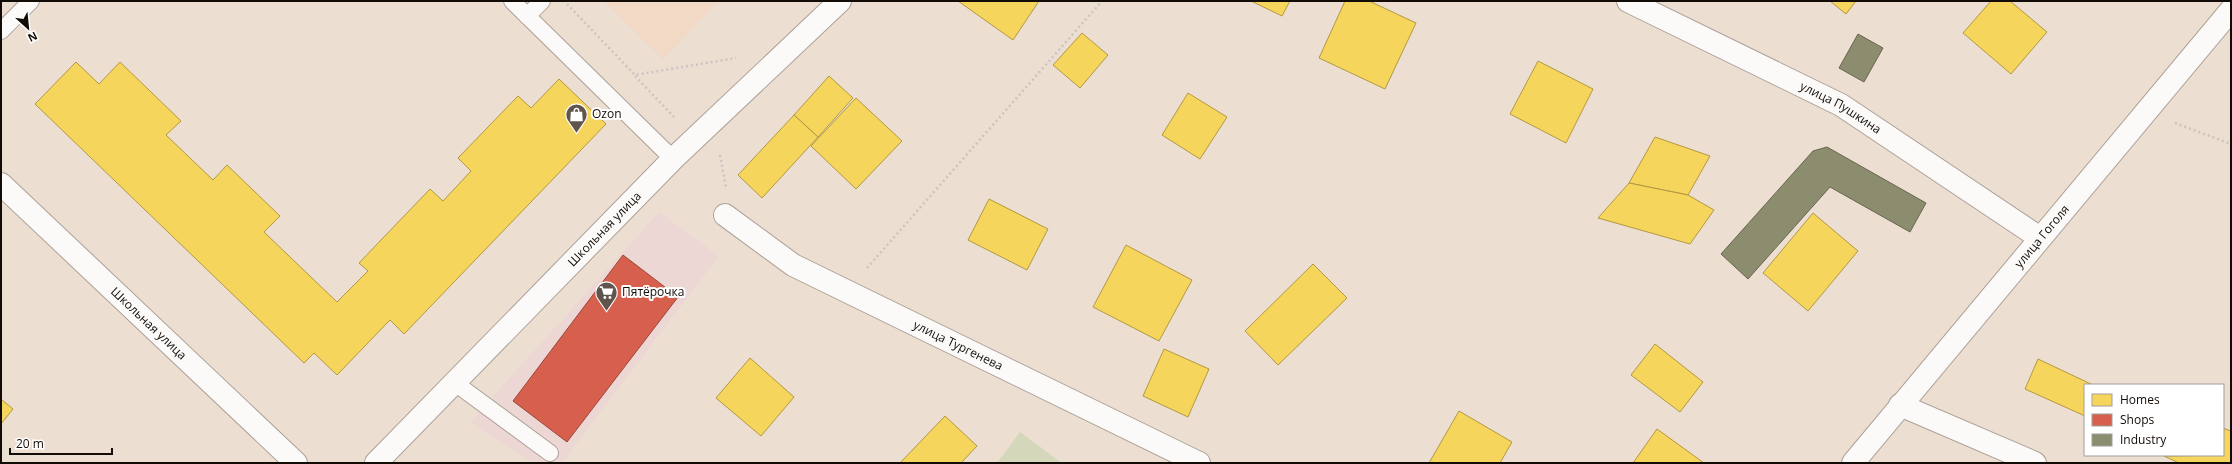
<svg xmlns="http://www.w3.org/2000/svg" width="2232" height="464" font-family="'Open Sans',sans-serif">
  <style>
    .commercial { fill: #ecd7d4 }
    .built { fill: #f2d9c5 }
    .green { fill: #d5d7bb }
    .homes { fill: #f6d55c; stroke: #b29842 }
    .shops { fill: #d6604d; stroke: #9c4637 }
    .industry { fill: #8c8c6e; stroke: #68654e }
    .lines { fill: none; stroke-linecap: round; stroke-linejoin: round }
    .service-casing { stroke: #aca198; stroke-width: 18 }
    .minor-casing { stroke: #aca198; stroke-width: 24 }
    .path { stroke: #c9c5c1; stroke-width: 2.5; stroke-dasharray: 2 3; stroke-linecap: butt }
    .service { stroke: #fcfaf8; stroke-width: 16 }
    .minor { stroke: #fcfaf8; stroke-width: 22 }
    .labels { text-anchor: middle; stroke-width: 4; stroke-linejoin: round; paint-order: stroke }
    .street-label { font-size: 12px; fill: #130b05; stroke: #fff }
    .poi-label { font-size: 12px; fill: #130b05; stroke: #fff; text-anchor: start }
  </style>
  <rect width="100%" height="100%" fill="#edded2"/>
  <path class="commercial" d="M 659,212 L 719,256 L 562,463 L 533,463 L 470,422 Z"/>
  <path class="built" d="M 603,1 L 719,1 L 663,59 Z"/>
  <path class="green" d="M 1020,432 L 1062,463 L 997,463 Z"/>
  <g class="homes">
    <path d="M 958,1 L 1039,1 L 1013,40 Z"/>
    <path d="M 1251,1 L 1290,1 L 1282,16 Z"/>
    <path d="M 1345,1 L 1369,1 L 1416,23 L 1385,89 L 1319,58 Z"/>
    <path d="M 1830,1 L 1856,1 L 1846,14 Z"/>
    <path d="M 1991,1 L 2010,1 L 2047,32 L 2011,74 L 1963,33 Z"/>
    <path d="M 1082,33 L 1108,55 L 1080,88 L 1053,65 Z"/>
    <path d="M 1538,61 L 1593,89 L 1566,143 L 1510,114 Z"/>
    <path d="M 76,62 L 99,84 L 120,62 L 181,121 L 166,135 L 213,180 L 227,165 L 280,216 L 264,232 L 337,302 L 368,271 L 359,263 L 430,189 L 443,201 L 471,171 L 458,158 L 518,96 L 531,108 L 559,79 L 606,124 L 404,334 L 390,320 L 337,375 L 314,353 L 304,363 L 35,104 Z"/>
    <path d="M 829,76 L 853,98 L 818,137 L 794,115 Z"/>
    <path d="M 1188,93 L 1227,117 L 1200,159 L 1162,135 Z"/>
    <path d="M 856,98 L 902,141 L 856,189 L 811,146 Z"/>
    <path d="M 794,115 L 818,137 L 762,198 L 738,175 Z"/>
    <path d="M 1655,137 L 1710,156 L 1688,195 L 1629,183 Z"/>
    <path d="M 1629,183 L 1688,195 L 1714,210 L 1690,244 L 1598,218 Z"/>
    <path d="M 989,199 L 1048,229 L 1027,270 L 968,240 Z"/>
    <path d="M 1813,213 L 1858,251 L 1808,311 L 1763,273 Z"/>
    <path d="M 1126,245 L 1192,280 L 1159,341 L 1093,307 Z"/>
    <path d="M 1313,264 L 1347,298 L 1278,365 L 1245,331 Z"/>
    <path d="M 1655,344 L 1703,382 L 1680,412 L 1631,375 Z"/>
    <path d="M 1164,349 L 1209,369 L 1188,417 L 1143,396 Z"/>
    <path d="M 750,358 L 794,397 L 761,436 L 716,398 Z"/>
    <path d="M 2038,359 L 2093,385 L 2085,385 L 2085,416 L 2025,389 Z"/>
    <path d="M 1,399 L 13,409 L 1,424 Z"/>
    <path d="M 1459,411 L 1512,442 L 1500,463 L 1429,463 Z"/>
    <path d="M 945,416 L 977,446 L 961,463 L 900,463 Z"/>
    <path d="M 2223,428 L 2231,431 L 2231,463 L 2179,463 L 2164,456 L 2223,455 Z"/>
    <path d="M 1657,429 L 1704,463 L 1633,463 Z"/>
  </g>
  <path class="shops" d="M 623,255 L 678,297 L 567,442 L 513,401 Z"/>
  <g class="industry">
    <path d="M 1858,34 L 1883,48 L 1864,82 L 1839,68 Z"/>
    <path d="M 1827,147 L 1926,203 L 1910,232 L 1830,187 L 1748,279 L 1721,254 L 1813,151 Z"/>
  </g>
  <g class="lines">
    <defs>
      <g id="service">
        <path d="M 512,1 L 673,159"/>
        <path d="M 527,16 L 542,1"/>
        <path d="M 1,31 L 31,1"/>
        <path d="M 455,383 L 550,453"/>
      </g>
      <g id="minor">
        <path id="s1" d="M 1628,1 L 1841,105 L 2040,238"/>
        <path id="s2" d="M 1,184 L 296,463"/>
        <path id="s3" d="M 725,215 L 793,265 L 1199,463"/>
        <path d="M 1900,405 L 2035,463"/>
        <path id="s4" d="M 376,463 L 673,159 L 840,1"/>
        <path id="s5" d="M 1853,463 L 2231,10"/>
      </g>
    </defs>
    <use href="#service" class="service-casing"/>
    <use href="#minor" class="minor-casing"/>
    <g class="path">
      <path d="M 567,4 L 635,75 L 736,58"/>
      <path d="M 635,76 L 674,117"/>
      <path d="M 2175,123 L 2231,144"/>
      <path d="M 720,155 L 726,187"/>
      <path d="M 867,268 L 1102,1"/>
    </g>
    <use href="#service" class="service"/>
    <use href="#minor" class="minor"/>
  </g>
  <defs>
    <symbol id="shop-pin" viewBox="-11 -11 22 30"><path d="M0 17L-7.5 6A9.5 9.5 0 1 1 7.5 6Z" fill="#5f554d" stroke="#fff"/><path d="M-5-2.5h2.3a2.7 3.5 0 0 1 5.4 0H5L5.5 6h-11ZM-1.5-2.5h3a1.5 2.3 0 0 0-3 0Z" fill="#fff"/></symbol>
    <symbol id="supermarket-pin" viewBox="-11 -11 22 30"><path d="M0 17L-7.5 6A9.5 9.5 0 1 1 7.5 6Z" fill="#5f554d" stroke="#fff"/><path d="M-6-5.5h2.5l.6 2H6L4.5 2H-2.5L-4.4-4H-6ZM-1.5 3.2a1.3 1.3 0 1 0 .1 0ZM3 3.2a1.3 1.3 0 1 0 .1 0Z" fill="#fff"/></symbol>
  </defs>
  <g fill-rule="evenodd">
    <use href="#shop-pin" x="564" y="102" width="25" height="34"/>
    <use href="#supermarket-pin" x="594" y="280" width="25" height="34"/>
  </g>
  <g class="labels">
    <g class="street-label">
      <text dy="4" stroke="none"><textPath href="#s1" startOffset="238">улица Пушкина</textPath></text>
      <text dy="4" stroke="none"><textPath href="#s4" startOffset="327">Школьная улица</textPath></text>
      <text dy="4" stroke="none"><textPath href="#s5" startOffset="295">улица Гоголя</textPath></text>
      <text dy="4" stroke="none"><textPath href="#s2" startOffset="203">Школьная улица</textPath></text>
      <text dy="4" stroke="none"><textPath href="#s3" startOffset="268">улица Тургенева</textPath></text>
    </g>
    <g class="poi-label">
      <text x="592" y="118">Ozon</text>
      <text x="622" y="296">Пятёрочка</text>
    </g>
  </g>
  <rect width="2232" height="464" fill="none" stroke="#130b05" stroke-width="4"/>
  <rect x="2084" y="384" width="140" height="72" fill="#ffffff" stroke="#a19d9b"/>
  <rect x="2092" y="394" width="20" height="12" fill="#f6d55c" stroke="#a19d9b"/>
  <text x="2120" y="404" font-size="12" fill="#130b05">Homes</text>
  <rect x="2092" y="414" width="20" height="12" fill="#d6604d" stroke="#a19d9b"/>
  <text x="2120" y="424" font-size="12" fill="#130b05">Shops</text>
  <rect x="2092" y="434" width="20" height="12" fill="#8c8c6e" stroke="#a19d9b"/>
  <text x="2120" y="444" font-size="12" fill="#130b05">Industry</text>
  <g transform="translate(28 28) rotate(153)" stroke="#ffffff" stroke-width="3" paint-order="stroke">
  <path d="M0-3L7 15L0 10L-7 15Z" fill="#130b05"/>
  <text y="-6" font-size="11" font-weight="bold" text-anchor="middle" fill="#130b05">N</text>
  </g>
  <path d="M10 448v6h102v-6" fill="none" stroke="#130b05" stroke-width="2"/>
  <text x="16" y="448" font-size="12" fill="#130b05" stroke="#ffffff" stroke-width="3" paint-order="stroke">20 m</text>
</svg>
